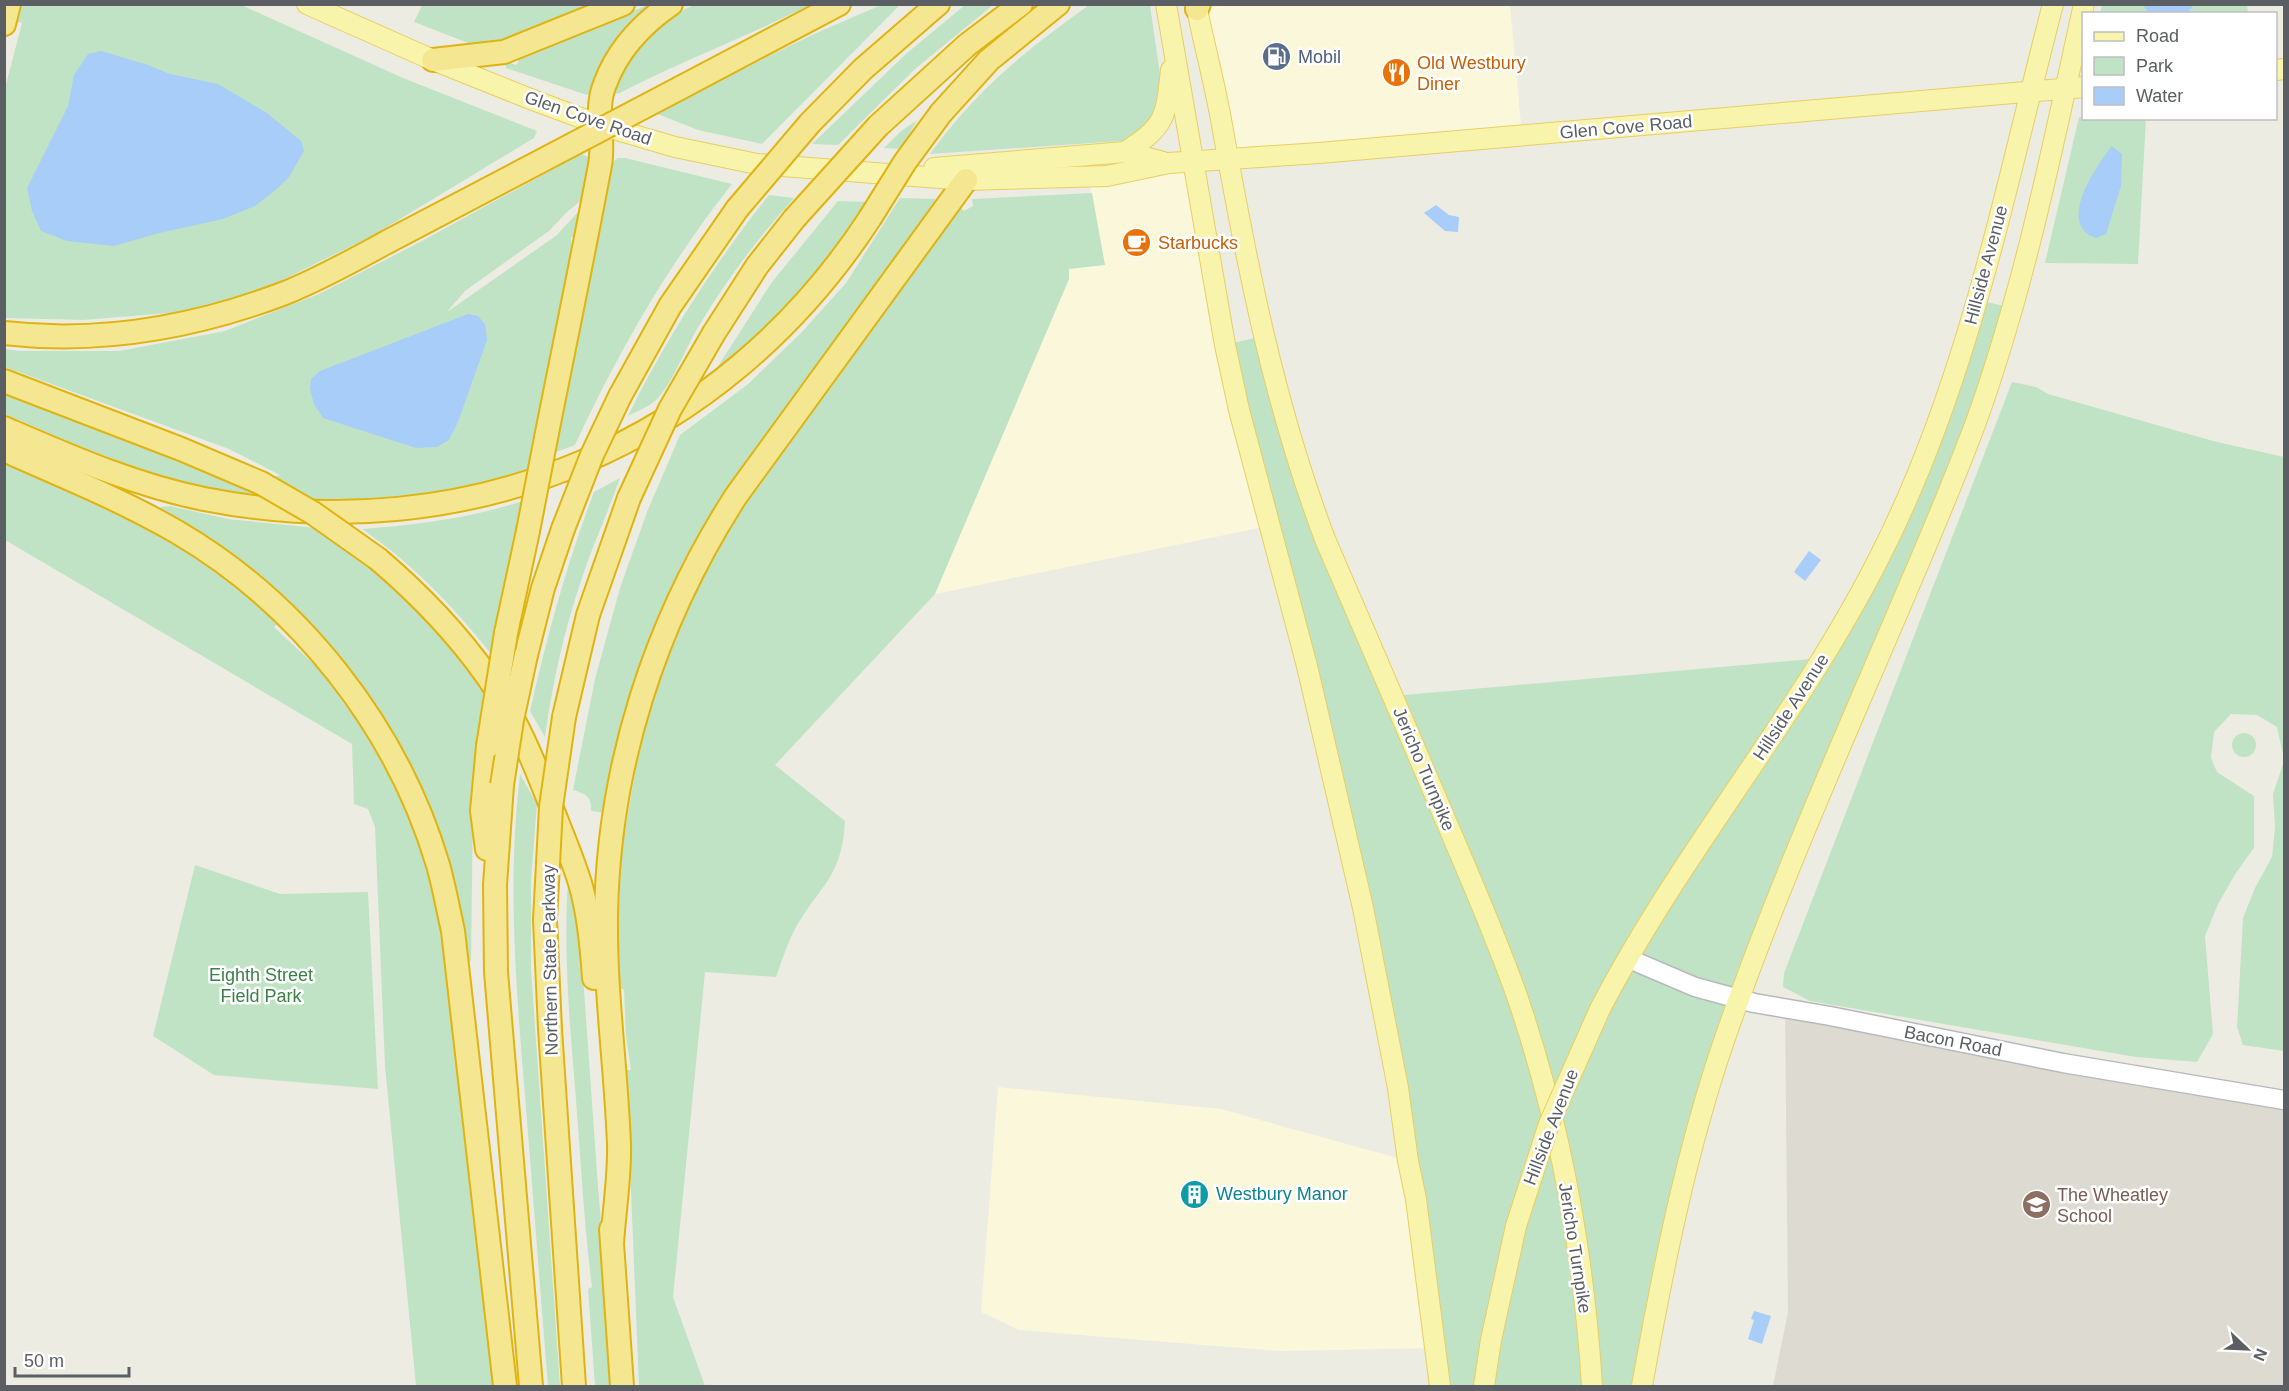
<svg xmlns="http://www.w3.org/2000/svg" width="2289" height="1391" font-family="Arial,sans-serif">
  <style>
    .commercial { fill: #fbf7da }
    .education { fill: #dddbd1 }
    .green { fill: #c1e3c5 }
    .water { fill: #a7cdf8 }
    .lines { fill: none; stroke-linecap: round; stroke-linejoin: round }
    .secondary-casing { stroke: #b7b9be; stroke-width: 21 }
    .primary-casing { stroke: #e7cf62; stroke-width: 22 }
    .highway-casing { stroke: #dfb411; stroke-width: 26 }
    .secondary { stroke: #fff; stroke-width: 18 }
    .primary { stroke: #f9f4ac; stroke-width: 20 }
    .highway { stroke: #f5e692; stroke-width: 22 }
    .primary-bridge-casing { stroke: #e7cf62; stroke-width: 22; stroke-linecap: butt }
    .highway-bridge-casing { stroke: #dfb411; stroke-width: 26; stroke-linecap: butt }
    .primary-bridge { stroke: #f9f4ac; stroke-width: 20 }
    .highway-bridge { stroke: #f5e692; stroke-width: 22 }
    .labels { text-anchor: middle; stroke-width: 5; stroke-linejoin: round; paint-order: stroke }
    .service-label { font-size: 18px; fill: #4e5e75; stroke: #fff; text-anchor: start }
    .food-label { font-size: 18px; fill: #c56008; stroke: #fff; text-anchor: start }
    .street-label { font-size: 18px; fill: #5b5e63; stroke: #fff }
    .park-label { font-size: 18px; fill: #3b8246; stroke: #fff }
    .culture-label { font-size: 18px; fill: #0d838f; stroke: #fff; text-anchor: start }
    .education-label { font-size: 18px; fill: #785e54; stroke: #fff; text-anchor: start }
  </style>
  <rect width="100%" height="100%" fill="#edece3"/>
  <g class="commercial">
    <path d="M 1230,4 L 1510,5 L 1522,136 L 1227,159 L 1197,9 Z"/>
    <path d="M 1193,161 L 1269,526 L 935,594 L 1069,279 L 1069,269 L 1097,225 L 1089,177 Z"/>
    <path d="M 998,1087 L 1221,1109 L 1408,1161 L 1436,1348 L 1279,1351 L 1019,1330 L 981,1312 Z"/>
  </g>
  <path class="education" d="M 1785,1010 L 2284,1099 L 2284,1386 L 1773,1386 L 1788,1312 Z"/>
  <g class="green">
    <path d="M 2102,4 L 2247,5 L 2248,13 L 2100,14 Z"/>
    <path d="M 18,5 L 241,5 L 403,78 L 537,131 L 534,138 L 372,236 L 266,288 L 182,312 L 83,320 L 5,318 L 5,88 L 22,23 L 14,21 Z"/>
    <path d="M 422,5 L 604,5 L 504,46 L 476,46 L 414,22 Z"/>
    <path d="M 648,5 L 651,6 L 592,94 L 587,95 L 506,68 L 505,64 L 507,62 L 516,65 L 519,61 L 516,58 Z"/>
    <path d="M 694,5 L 809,5 C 747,37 681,61 618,94 L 612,92 L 629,60 L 669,17 Z"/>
    <path d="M 881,5 L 900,5 L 762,144 L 698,130 L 655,113 L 814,34 Z"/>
    <path d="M 965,5 L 993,5 L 915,69 L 838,145 L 812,144 L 906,54 Z"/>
    <path d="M 1089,5 L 1150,5 L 1164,102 L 1154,113 L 1138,137 L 1121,141 L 930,154 C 977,89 1025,51 1089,5 Z"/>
    <path d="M 2079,117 L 2146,119 L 2138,264 L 2045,263 Z"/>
    <path d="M 917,120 L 901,149 L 884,148 L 900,132 Z"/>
    <path d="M 581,154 L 589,157 L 593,164 L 587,196 L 568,211 L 549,231 L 465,291 L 447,312 L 557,235 L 577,213 L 582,217 L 578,239 L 571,237 L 572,261 L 529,472 C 501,478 473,487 445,492 C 360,508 257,502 174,479 C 116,463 60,438 5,414 L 5,395 L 244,487 L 280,475 L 229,449 L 5,367 L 4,349 L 21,351 L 119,351 L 225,331 L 319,294 L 422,241 Z"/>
    <path d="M 618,158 L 625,158 L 732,184 C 668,265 618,352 575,445 L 551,454 L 572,361 L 578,348 L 573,347 L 610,164 Z"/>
    <path d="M 1092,193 L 1105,265 L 1069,269 L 1069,279 L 935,594 L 775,765 L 845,821 C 842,878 820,885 795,929 C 787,944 782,961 776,977 L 705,972 L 673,1297 L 705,1386 L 639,1386 L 626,1070 L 631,1070 L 626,1036 L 624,990 L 621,988 L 617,968 L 621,853 L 637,762 L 660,670 L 707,565 L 767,470 L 960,207 L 964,211 L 973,206 L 972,199 Z"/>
    <path d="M 769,195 L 794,198 C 759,237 727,279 700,324 C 687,345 674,380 659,397 C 652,406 637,411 628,416 C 665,340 716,261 769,195 Z"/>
    <path d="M 900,198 L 940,199 L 695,553 L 608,813 L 591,811 C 592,797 586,794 573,790 L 595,679 L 620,588 L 647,512 L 680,435 L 747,385 L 801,333 L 846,283 Z"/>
    <path d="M 838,201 L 868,202 L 807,284 L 762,331 L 713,374 L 772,282 Z"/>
    <path d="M 1978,300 L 2013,308 L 1724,1039 L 1642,1386 L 1440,1386 L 1398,1088 L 1225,345 L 1263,336 L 1270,369 L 1393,696 L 1823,658 L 1867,582 Z"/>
    <path d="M 2012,382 L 2036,387 L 2048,394 L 2213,441 L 2284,457 L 2284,759 L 2277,727 L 2257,715 L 2231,714 L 2214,732 L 2211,758 L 2217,772 L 2254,796 L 2254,848 L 2236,873 L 2218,904 L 2205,936 L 2213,1034 L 2197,1062 L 2136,1057 L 1810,1001 L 1783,987 L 1784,973 Z"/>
    <path d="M 5,463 L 177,543 L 244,593 L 279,623 L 274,627 L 318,668 L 374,744 L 408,808 L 437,903 L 457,1051 L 497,1386 L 416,1386 L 385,1066 L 375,827 L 368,809 L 354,804 L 352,744 L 5,540 Z"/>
    <path d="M 620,478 C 608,513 592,546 581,581 C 564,631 552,685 545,737 L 530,711 C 547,636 567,563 594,492 Z"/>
    <path d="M 523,501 L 492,655 C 452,605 415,566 362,529 C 417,525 470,518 523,501 Z"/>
    <path d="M 170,506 L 228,519 L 317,528 L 361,559 L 391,584 L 444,641 L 485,694 L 473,806 L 471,961 L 467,962 L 451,873 L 425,798 L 396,737 L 342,663 L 288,601 L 221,548 L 166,515 L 160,507 Z"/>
    <circle cx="2244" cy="745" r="12"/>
    <path d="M 2284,761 L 2284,1051 L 2243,1045 L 2237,1027 L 2243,918 L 2255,888 L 2272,857 L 2275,827 L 2273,794 Z"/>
    <path d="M 520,774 L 537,804 L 531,881 L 531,968 L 560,1386 L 548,1386 C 540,1290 533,1193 525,1096 C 516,989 507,881 520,774 Z"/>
    <path d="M 195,865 L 280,894 L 368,892 L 378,1089 L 214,1075 L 153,1036 Z"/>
    <path d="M 568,881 L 581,947 L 598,1187 L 615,1386 L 595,1386 L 588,1289 L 592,1287 C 584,1225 581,1163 576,1100 C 570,1027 563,954 568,881 Z"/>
  </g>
  <g class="water">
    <path d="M 2143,5 L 2143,4 L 2194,5 L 2186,14 L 2149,13 Z"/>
    <path d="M 101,51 L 148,65 L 170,74 L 218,84 L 267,113 L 301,141 L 304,151 L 289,177 L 278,188 L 255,206 L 223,219 L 159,233 L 114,246 L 67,241 L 41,231 L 32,211 L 27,188 L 68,106 L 74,75 L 88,54 Z"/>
    <path d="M 2112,146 L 2122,154 L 2121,186 L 2106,234 L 2096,238 C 2056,225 2095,167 2112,146 Z"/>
    <path d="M 1436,205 L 1449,215 L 1459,217 L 1458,232 L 1445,231 L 1424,213 Z"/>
    <path d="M 468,314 L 478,316 L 485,324 L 487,340 L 458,422 L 449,440 L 437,447 L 416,448 L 323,418 L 314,404 L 310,389 L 311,379 L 320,371 Z"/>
    <path d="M 1809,551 L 1821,560 L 1805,581 L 1794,572 Z"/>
    <path d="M 1754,1311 L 1771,1316 L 1762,1344 L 1748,1339 L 1754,1320 L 1751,1319 Z"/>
  </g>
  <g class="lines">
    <defs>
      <path id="secondary" d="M 1627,958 L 1695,987 L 1754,1003 L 1830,1016 L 2063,1063 L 2284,1100"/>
      <g id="primary">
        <path d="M 307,4 L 433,60 L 533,100 L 600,125 L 675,147 L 757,164 L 966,180 L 1107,176 L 1169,163 L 1319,153 L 2084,87"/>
        <path d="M 1166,4 L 1225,345 L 1239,410 L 1307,666 L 1363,908 L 1398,1088 L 1408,1161 L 1416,1199 L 1440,1386"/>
        <path d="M 1196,4 C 1204,45 1215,84 1222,125 C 1247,266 1274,404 1325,539 C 1364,630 1404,722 1443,814 C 1469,875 1496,936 1518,999 C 1560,1123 1584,1256 1592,1386"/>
        <path d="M 2276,70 L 2284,69"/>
        <path d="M 1125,152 C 1166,126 1166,117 1171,70"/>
        <path d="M 934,168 L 1125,152 L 1163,162"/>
        <path d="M 1600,1009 C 1682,851 1799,716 1879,558 C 1968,384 2004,192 2053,4"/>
        <path d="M 1484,1386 L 1491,1340 L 1516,1226"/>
        <path d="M 1642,1386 C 1663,1269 1686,1151 1725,1038 C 1776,891 1840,748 1901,605 C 1927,544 1953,484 1976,422 C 2025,286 2053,145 2084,4"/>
      </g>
      <g id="highway">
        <path d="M 1197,9 L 1199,4"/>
        <path d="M 4,24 L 9,4"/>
        <path d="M 433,60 L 504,52 L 623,4"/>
        <path d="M 680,88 L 839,4"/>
        <path d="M 941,113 L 989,60 L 1058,4"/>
        <path d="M 810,123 L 863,69 L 938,4"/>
        <path d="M 878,126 L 967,45 L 1021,4"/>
        <path d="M 4,333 C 100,344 196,327 285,293 C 320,279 354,260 387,242 C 433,218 478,194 524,170"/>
        <path d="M 714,333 L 757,266 L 794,219"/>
        <path d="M 4,381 L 181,449 L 261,483"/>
        <path d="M 620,396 L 670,306 L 737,209"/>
        <path d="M 4,428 C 69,456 134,485 204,499 C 468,551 723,444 870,218"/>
        <path d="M 546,438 C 564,347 583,256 600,165 C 605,138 594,110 605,84 C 617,51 642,24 671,4"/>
        <path d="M 4,450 C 62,476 122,500 177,532 C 300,604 397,727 438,865 C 444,886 448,909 453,931 L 505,1386"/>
        <path d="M 378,559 C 419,594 456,632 487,676 C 515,715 534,762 551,806 C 561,832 572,857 580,883 C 589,913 592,947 594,978"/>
        <path d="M 506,633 L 528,531"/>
        <path d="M 526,655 L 543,588 L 563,529"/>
        <path d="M 564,717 L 588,615 L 629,498"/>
        <path d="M 502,785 L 495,885 L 496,972 L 531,1386"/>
        <path d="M 487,849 L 482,811 L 488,746"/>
        <path d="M 545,920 L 550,1029 L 574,1386"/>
        <path d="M 611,1229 L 622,1386"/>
        <path d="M 612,1244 C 614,1211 620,1177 619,1144 C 616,1068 605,992 606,917 C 608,767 655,622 736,496 L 966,180"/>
      </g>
    </defs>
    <use href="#secondary" class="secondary-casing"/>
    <use href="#primary" class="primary-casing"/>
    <use href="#highway" class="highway-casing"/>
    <use href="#secondary" class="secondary"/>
    <use href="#primary" class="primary"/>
    <use href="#highway" class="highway"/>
    <defs>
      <path id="primary-bridge" d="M 1516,1226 L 1549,1124 L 1600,1009"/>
      <g id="highway-bridge">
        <path d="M 524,170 L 680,88"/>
        <path d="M 737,209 L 810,123"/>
        <path d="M 870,218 L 905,162 L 941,113"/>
        <path d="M 794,219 L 878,126"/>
        <path d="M 261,483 L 313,513 L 378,559"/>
        <path d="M 629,498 L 670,409 L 714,333"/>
        <path d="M 563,529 L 592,455 L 620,396"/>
        <path d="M 528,531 L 546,438"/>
        <path d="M 488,746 L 506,633"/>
        <path d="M 502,785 L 512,720 L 526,655"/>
        <path d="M 545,920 L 551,807 L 564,717"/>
      </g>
    </defs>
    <use href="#primary-bridge" class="primary-bridge-casing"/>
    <use href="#highway-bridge" class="highway-bridge-casing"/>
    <use href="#primary-bridge" class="primary-bridge"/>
    <use href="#highway-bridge" class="highway-bridge"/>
  </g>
  <defs>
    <symbol id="fuel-disc" viewBox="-11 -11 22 22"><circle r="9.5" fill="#5c6f8a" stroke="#fff"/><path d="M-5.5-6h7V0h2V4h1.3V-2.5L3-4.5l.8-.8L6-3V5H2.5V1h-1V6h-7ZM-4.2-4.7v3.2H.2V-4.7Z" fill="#fff"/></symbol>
    <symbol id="restaurant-disc" viewBox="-11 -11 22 22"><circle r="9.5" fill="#e8710a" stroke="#fff"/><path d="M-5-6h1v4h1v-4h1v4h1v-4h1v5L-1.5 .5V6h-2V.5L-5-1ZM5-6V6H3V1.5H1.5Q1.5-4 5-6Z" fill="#fff"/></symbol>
    <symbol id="cafe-disc" viewBox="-11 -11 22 22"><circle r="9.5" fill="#e8710a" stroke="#fff"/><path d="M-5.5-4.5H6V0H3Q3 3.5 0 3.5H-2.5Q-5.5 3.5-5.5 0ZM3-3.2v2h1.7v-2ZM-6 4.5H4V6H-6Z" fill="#fff"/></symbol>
    <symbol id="building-disc" viewBox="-11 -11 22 22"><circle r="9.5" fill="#0f9aa8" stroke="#fff"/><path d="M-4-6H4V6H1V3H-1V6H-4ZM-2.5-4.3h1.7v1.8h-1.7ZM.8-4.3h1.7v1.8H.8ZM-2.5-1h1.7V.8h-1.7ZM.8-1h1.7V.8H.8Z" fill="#fff"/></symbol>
    <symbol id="school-disc" viewBox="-11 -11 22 22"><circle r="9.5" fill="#8d6e63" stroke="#fff"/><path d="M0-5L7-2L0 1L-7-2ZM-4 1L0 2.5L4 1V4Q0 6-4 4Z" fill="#fff"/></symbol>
  </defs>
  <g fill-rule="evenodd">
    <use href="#fuel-disc" x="1260" y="40" width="33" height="33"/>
    <use href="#restaurant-disc" x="1380" y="56" width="33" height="33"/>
    <use href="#cafe-disc" x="1120" y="226" width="33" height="33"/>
    <use href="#building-disc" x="1178" y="1178" width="33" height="33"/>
    <use href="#school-disc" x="2020" y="1188" width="33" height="33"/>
  </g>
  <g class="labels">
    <g class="service-label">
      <text x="1298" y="63">Mobil</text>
    </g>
    <g class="food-label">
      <text x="1417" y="69">Old Westbury<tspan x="1417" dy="21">Diner</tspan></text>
      <text x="1158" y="249">Starbucks</text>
    </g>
    <g class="street-label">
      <text transform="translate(588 118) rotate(19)" y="6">Glen Cove Road</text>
      <text transform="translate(1626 127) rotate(-5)" y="6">Glen Cove Road</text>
      <text transform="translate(1986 265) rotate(-75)" y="6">Hillside Avenue</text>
      <text transform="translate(1791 707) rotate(-57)" y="6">Hillside Avenue</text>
      <text transform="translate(1424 769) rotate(67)" y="6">Jericho Turnpike</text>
      <text transform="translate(550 960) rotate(-91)" y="6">Northern State Parkway</text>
      <text transform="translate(1953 1041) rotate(11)" y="6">Bacon Road</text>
      <text transform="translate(1551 1127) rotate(-69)" y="6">Hillside Avenue</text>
      <text transform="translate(1575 1248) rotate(81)" y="6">Jericho Turnpike</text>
    </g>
    <g class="park-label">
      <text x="261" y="981">Eighth Street<tspan x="261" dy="21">Field Park</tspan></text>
    </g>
    <g class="culture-label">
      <text x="1216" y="1200">Westbury Manor</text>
    </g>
    <g class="education-label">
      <text x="2057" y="1201">The Wheatley<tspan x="2057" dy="21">School</tspan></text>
    </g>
  </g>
  <rect width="2289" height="1391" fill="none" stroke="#5b5e63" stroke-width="12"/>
  <rect x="2082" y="12" width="195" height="108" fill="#ffffff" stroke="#bdbfc1" stroke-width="1.5"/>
  <rect x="2094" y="32" width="30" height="9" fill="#f9f4ac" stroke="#bdbfc1" stroke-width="1.5"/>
  <text x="2136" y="42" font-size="18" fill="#5b5e63">Road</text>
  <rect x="2094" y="57" width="30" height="18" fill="#c1e3c5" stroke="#bdbfc1" stroke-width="1.5"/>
  <text x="2136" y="72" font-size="18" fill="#5b5e63">Park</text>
  <rect x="2094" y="87" width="30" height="18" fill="#a7cdf8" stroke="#bdbfc1" stroke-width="1.5"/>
  <text x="2136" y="102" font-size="18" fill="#5b5e63">Water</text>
  <g transform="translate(2247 1349) rotate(113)" stroke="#ffffff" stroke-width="4.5" paint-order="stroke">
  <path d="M0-4.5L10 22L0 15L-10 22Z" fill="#5b5e63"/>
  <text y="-9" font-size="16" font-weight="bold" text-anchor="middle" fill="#5b5e63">N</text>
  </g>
  <path d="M15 1367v9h114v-9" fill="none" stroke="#5b5e63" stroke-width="3"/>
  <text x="24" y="1367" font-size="18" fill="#5b5e63" stroke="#ffffff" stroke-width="4.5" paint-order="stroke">50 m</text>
</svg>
